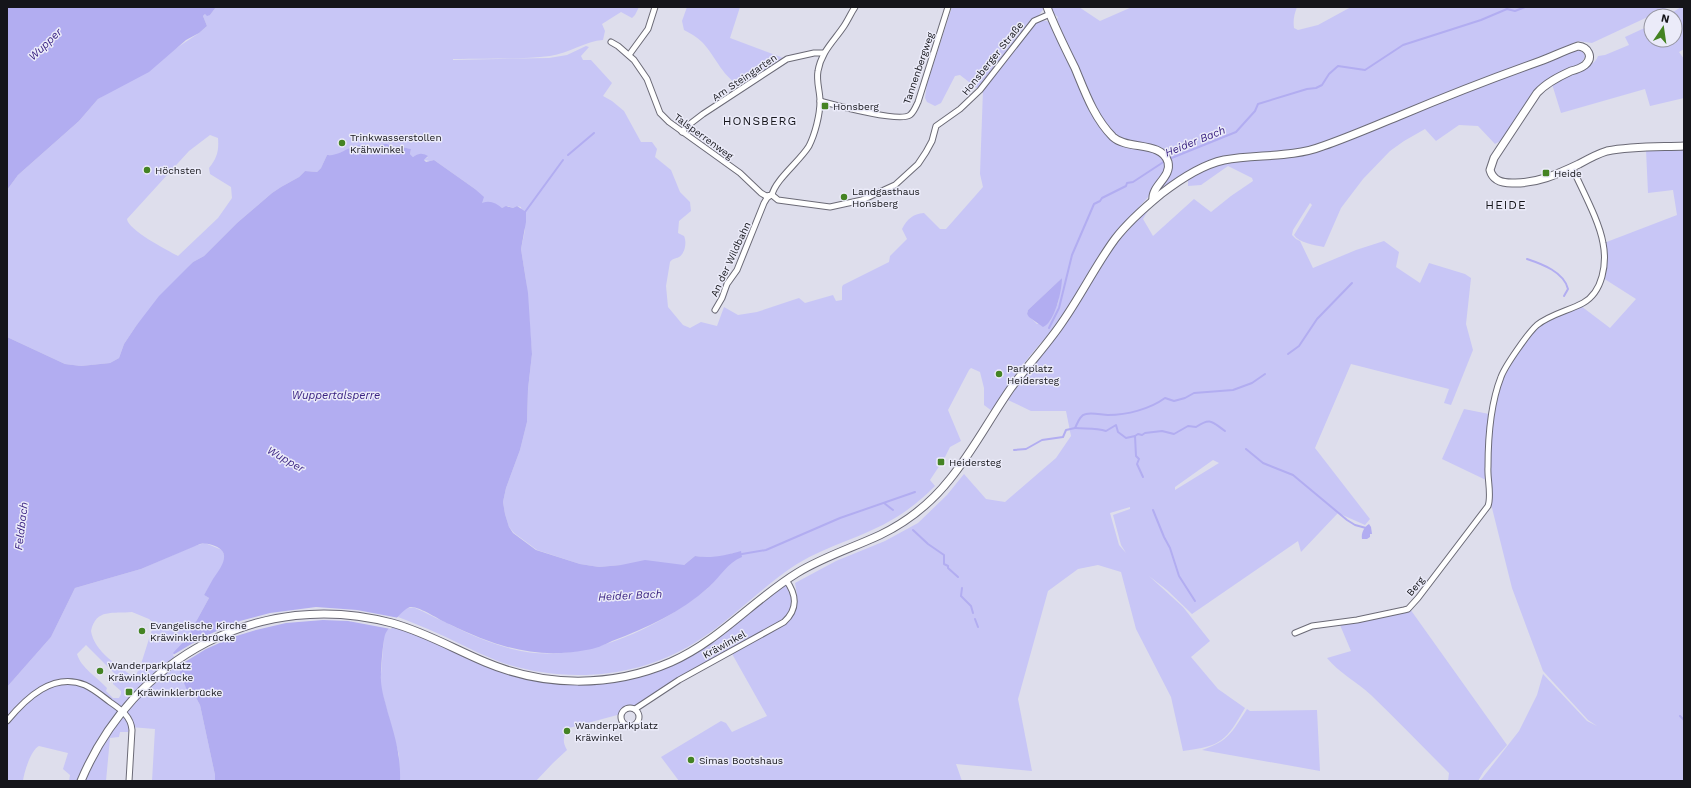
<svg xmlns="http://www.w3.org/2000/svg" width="1691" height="788" font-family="'Work Sans',sans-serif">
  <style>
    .green { fill: #c8c6f6; fill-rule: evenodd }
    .water { fill: #b2adf1 }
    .pier { fill: #dedeec }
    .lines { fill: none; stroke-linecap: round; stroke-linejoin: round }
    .stream { stroke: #b2adf1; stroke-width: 2 }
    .street-casing { stroke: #6b6a76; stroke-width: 7 }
    .secondary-casing { stroke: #6b6a76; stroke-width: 9 }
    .street { stroke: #fff; stroke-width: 5 }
    .secondary { stroke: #fff; stroke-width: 7 }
    .poi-dot { fill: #448323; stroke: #ebebf9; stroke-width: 1.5 }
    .labels { text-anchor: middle; stroke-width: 3; stroke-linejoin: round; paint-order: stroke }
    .street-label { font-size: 10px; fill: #15151a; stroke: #ebebf9 }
    .poi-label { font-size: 10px; fill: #15151a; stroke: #ebebf9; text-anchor: start }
    .water-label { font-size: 11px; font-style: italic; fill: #3a2282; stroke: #ebebf9 }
    .quarter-label { font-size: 12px; letter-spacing: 1px; fill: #15151a; stroke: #ebebf9 }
  </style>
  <rect width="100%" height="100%" fill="#dedeec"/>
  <g class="green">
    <path d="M 216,7 L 639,7 L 635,15 L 632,18 L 621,12 L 602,24 L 605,31 L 603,40 C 586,41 569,53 550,56 C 520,60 483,58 453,59 L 453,60 L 549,58 L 567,55 L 586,46 L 589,47 L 581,56 L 583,60 L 591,60 L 612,83 L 603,96 L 612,101 L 624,111 L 641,142 L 652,142 L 657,149 L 655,157 L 671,170 L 680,192 L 690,202 L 691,211 L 679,221 L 678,233 L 684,236 C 687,242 685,254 679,257 C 675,259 673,258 670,262 L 666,286 L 668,307 L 683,325 L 690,328 L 701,322 L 717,326 L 724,307 L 738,315 L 757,312 L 799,298 L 805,303 L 833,295 L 836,301 L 842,300 L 842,287 L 843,285 L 889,262 L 890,256 L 907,239 L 902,229 C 907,219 913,214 924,213 L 940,229 L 946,229 L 983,187 L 980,174 L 983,90 L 1026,32 L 1040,20 L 1047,21 L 1053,25 L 1109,134 L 1149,149 L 1161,155 L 1167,166 L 1150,195 L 1112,237 L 1057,327 C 1031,350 1010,382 992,411 L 984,405 L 984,388 L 980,372 L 971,368 L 969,370 L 948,410 L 961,441 L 950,447 L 944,459 L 930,480 L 935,486 C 923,498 910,509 895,518 C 864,537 828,545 797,564 C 761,587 732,620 696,642 C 639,678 567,684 503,663 C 481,655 459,643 437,633 C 424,627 411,622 398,617 C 402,610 406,607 415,608 C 425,612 435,618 445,622 C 466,633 489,643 512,649 C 578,667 658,629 708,588 C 715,582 719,573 726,567 C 729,564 732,563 735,559 L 733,553 C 722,558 706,558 695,556 L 684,565 L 621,565 L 599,567 L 580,564 L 537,550 L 514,533 L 509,527 L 505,514 L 503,502 L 506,488 L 520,450 L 527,422 L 528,389 L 532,354 L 526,280 L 521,249 L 525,230 L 521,207 L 517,206 L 513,208 L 508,206 L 502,208 L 482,204 L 481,196 L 475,189 L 434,160 L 430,161 L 424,160 L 428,157 C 422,153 419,153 413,157 L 410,154 L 411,149 L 397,146 L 395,148 L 382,144 C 377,149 373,149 368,145 L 352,147 L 334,156 L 327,155 L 321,168 L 317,172 L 305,171 L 299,177 L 281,187 L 272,193 L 237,223 L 204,256 L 193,262 L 136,326 L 124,344 L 119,358 L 110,363 L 81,366 L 65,364 L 7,337 L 7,190 L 18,175 L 79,121 L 98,99 L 118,87 L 199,33 L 207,26 L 203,16 L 205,14 L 210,15 ZM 210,135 L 218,138 C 219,151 217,158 209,168 L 210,174 L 231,187 L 232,198 L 218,218 L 178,256 C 167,250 128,230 127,219 L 189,151 ZM 1062,278 L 1058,303 L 1050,321 L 1037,324 L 1027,314 L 1028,310 Z"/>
    <path d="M 687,7 L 740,7 L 730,38 L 786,59 L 744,87 C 723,80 716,56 702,42 C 697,37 690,33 684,30 L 682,21 Z"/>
    <path d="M 952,7 L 1045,7 L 1039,15 L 1028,26 L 999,66 L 978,89 L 960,75 L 955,76 L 941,103 L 935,106 L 927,102 L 925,98 L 927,84 Z"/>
    <path d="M 1050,7 L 1079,7 L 1100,21 L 1132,7 L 1297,7 C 1294,15 1293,20 1294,28 L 1298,30 L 1318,25 L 1351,7 L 1669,7 L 1592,43 L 1578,41 L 1560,50 L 1580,51 L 1583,52 L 1585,57 L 1580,64 L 1551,78 L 1535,91 L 1502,140 L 1495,144 L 1478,126 L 1459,125 L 1436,141 L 1425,129 L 1404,141 L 1390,151 L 1363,179 L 1341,208 L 1324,247 C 1315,245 1299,243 1294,235 L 1312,205 L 1310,203 L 1293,230 L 1292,235 L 1296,239 L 1300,241 L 1313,268 L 1356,250 L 1384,241 L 1399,252 L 1396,267 L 1420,283 L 1429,263 L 1465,274 L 1471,278 L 1466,324 L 1473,350 L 1451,405 L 1444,403 L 1449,389 L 1351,364 L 1315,448 L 1370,519 L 1365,525 L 1338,513 L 1301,552 L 1298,541 L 1192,614 L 1167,590 L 1149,576 L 1183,607 L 1210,641 L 1191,657 L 1218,689 L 1245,708 C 1226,741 1222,746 1183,751 L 1171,697 L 1136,629 L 1121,572 L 1098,565 L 1078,569 L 1048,591 L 1018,699 L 1032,771 L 956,764 L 962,781 L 679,781 L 661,757 L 721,721 L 726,723 L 732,732 L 767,716 L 731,652 C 753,640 786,629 796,605 C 799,599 796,590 795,583 L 836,561 L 885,541 L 918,523 L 947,495 L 964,474 L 986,499 L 1005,502 L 1056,458 L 1071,436 L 1066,411 L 1031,411 L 1008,400 L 1109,252 L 1126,231 L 1152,204 L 1143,219 L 1153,236 L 1194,199 L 1211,212 L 1231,196 L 1253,181 L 1252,178 L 1228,166 L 1201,185 L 1188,186 L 1188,177 L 1153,200 L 1167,171 L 1162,154 L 1124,143 L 1103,125 L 1070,53 L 1057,19 L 1058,17 L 1054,14 ZM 1213,460 L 1219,463 L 1175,490 L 1175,487 ZM 1130,507 L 1130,509 L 1113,515 L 1121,545 L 1126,553 L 1119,545 L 1110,513 Z"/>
    <path d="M 1681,7 L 1684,7 L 1684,49 L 1679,52 L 1684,59 L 1684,98 L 1650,106 L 1645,89 L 1561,113 L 1552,84 C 1564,77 1594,69 1598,56 L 1605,55 L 1629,45 L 1625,37 L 1651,25 L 1651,40 L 1675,40 L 1675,16 L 1667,16 Z"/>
    <path d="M 1684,149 L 1684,781 L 1480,781 L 1519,731 L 1537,695 L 1543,674 L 1587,721 L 1597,726 L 1588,720 L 1543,671 L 1512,588 L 1491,504 L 1489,479 L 1489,452 L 1495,400 L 1503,374 L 1537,327 L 1553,317 L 1581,306 L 1610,328 L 1636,299 L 1603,278 L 1604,243 L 1677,215 L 1673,190 L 1648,193 L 1646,150 Z"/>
    <path d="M 1464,409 L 1489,414 L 1486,480 L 1442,459 Z"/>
    <path d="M 205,543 L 222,550 L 225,557 L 223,565 L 204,595 L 209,598 L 187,638 L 173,654 L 181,667 L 181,673 L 188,693 L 194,694 L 200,705 L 215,775 L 215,781 L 152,781 L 155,729 L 130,727 L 128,732 L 120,732 L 119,737 L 110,738 L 106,781 L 69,781 L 70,775 L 63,769 L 68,753 L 39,746 C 31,750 24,772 23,781 L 7,781 L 7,687 L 51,637 L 75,588 L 141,569 L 194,546 ZM 132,612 L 149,619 L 154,623 L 142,661 L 135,678 C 119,666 94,652 91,631 C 96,608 113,614 132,612 ZM 86,645 L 114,673 L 113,684 L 121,691 L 121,694 L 119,698 L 113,698 L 106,691 L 107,688 C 97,677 81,668 77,654 Z"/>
    <path d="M 786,580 L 794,594 L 789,617 L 711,662 L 635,709 L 627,708 L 621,714 L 569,728 C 563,735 562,742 567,750 L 553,763 L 536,781 L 400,781 L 399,755 L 381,688 L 381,674 L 384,636 L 387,629 L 394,623 L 482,661 L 536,678 L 612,679 L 680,658 Z"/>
    <path d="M 1410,609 L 1507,745 L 1484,771 L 1478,781 L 1448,781 L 1449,773 C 1423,747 1398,721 1371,695 C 1357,682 1339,673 1327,658 L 1351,651 L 1340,625 Z"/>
    <path d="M 1247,709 L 1250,711 L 1317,710 L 1320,771 L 1202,750 C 1229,741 1232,732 1247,709 Z"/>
  </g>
  <g class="water">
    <path d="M 7,7 L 216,7 L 210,15 L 207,16 L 205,14 L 203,16 L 207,26 L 199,33 L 186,40 L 149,72 L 98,99 L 79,121 L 18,175 L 7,190 Z"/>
    <path d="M 382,144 L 387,144 L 395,148 L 397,146 L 411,149 L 410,154 L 413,157 C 419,153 422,153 428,156 L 424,160 L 426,162 L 434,160 L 475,189 L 484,197 L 482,203 C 490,200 496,203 502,208 L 506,206 L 513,208 L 517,206 L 526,212 L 526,222 L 521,249 L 528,293 L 532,354 L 528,389 L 527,422 L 520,450 L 506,488 L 503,502 L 505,514 L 509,527 L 513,533 L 536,550 L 580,564 L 599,567 L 621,565 L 645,560 L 684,565 L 695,556 C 711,559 726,555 741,551 L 742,557 C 727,563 721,576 709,587 C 681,612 647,628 612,641 C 604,645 595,649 586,650 C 535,660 495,646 449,624 C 439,620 421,607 411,607 C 404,607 387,629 385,635 C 383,641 381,667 381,674 C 380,688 385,700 388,713 C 395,736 401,757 400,781 L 215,781 L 215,775 L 200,705 L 194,694 L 188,693 L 180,673 L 181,667 L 173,653 L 187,638 L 209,598 L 204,595 C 207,590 210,584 213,579 C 220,569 233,553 215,546 C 210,544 206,543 200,544 L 141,569 L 75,588 L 51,637 L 7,687 L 7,337 L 65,364 L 81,366 L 110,363 L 119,358 L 124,344 L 136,326 L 159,296 L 193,262 L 204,256 L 237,223 L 272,193 L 281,187 L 299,177 L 305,171 L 317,172 L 321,168 L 327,155 C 337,156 342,151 352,147 C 357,145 363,145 368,145 C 373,149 377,149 382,144 Z"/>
    <path d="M 1062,278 C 1062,290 1055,322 1043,327 L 1029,317 L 1027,314 L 1028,310 Z"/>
    <path d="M 1369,524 L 1371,527 L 1372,534 L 1370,534 L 1370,537 L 1367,539 L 1362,539 C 1361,533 1364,527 1369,524 Z"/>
  </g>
  <path class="pier" d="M 316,607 L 357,610 L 399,618 L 391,629 L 348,621 L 323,620 L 286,623 L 256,630 L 233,637 L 206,649 L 180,665 L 173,655 L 203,637 L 240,621 L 270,613 Z"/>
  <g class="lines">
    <g class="stream">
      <path d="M 568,155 L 594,133"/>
      <path d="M 1169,159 L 1236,132 L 1255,111 L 1258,104 L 1307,89 L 1316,88 L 1322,85 L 1329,74 L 1338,66 L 1365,70 L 1403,45 L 1481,20 L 1507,9 L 1515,11 L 1525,7"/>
      <path d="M 525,212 L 563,160"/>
      <path d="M 1527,259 C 1542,264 1564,272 1568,289 L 1564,296"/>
      <path d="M 1049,328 L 1059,308 L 1072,255 L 1094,204 L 1100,201 L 1102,198 L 1126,186 L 1127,183 L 1133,182 L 1165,161"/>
      <path d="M 1288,354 L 1299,346 L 1317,319 L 1352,283"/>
      <path d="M 1075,428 C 1086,429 1096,428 1106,431 L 1116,425 L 1118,432 L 1126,438 L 1135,436 L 1136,456 L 1139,459 L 1137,464 L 1143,477"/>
      <path d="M 1135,436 L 1138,434 L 1142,435 L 1145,433 L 1162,431 L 1174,434 L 1188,426 L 1196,427 C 1211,417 1212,422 1225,431"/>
      <path d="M 1246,449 L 1263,463 L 1293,475 L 1347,520 L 1355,525 L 1366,528"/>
      <path d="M 1014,450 L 1026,449 L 1042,440 L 1063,437 L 1066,430 L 1075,428 C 1078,422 1080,415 1086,414 C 1092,412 1102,415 1108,415 C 1127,415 1150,409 1165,398 L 1174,401 L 1185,398 L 1194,393 L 1233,390 L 1252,383 L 1265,374"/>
      <path d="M 884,503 L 893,510"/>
      <path d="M 1153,510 L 1164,537 L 1170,548 L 1179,576 L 1195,601"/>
      <path d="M 913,530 L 928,544 L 944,555 L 944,564 L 948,566 L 948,568 L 958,577"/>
      <path d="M 742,554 L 766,550 L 840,518 L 915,492"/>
      <path d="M 962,588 L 961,596 L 971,606 L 973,613"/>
      <path d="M 975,619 L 978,627"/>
      <path d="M 1680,716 L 1684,720"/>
    </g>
    <defs>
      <g id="street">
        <path d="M 611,42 L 618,46 L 634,60 L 647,79 L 660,113 L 669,122 L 740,173 L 761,193 L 766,196 L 772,195"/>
        <path d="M 629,55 L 648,29 L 655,7"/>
        <path d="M 820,101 C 835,105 899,123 910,115 C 914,112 916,106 918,102 L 948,7"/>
        <path d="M 682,132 L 686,127 L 703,114 L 787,59 L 814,53 L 824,53"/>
        <path d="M 772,195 L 778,200 L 830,207 L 862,200 L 895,185 L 918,164 L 926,152 L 932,141 L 936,126 L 960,109 L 980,90 L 1034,21 L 1050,14"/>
        <path d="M 772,195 C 775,180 800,161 809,146 C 815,134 820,115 820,101 C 820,91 816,81 818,71 C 821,52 834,41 844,26 C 848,20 851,13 855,7"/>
        <path d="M 715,310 L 722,298 L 727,284 L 737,270 L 764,203 L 767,198 L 771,195"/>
        <path d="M 1295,633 L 1312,626 L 1357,620 L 1404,610 L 1408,609 L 1418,598 L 1488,506 C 1492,495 1487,478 1488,467 C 1488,437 1490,405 1501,377 C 1505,366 1528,333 1537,325 C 1551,314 1568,311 1583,303 C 1603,292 1607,263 1603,243 C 1599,220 1582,190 1572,167"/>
        <circle cx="630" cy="717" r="9"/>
        <path d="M 635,709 L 679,680 L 784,622 C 799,608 796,594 786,580"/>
        <path d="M 7,721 C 26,698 53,672 85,685 C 94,689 102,696 110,702 C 120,709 131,716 132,730 L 129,781"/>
      </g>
      <g id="secondary">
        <path d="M 1047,7 C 1055,28 1065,48 1075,68 C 1085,92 1094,118 1113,137 C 1127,150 1162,141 1168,162 C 1172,177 1151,186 1153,200"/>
        <path d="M 81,781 C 133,657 261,588 392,623 C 425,632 454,649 485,662 C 544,687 611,688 671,662 C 719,641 753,600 797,573 C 823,557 852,548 880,535 C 907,522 931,503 950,479 C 973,451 990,418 1011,388 C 1027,366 1046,346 1061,324 C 1081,296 1095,266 1115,239 C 1128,222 1144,208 1161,194 C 1179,180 1201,165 1224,160 C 1257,154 1292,158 1323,146 C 1349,137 1374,126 1399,116 C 1444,97 1490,79 1535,63 C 1550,58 1563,51 1578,46 C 1588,47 1594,57 1585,65 C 1581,68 1575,70 1571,71 C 1558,77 1546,83 1537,93 L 1494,158 L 1490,170 C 1493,181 1502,183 1512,183 C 1536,184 1558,174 1579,164 C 1588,159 1597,154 1607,151 C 1632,146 1659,147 1684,146"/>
      </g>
    </defs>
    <use href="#street" class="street-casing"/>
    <use href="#secondary" class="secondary-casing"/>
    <use href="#street" class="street"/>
    <use href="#secondary" class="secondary"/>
  </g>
  <g class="poi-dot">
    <rect x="821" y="102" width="8" height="8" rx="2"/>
    <circle cx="342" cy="143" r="4"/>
    <circle cx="147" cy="170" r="4"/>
    <rect x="1542" y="169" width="8" height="8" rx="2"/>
    <circle cx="844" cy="197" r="4"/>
    <circle cx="999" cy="374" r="4"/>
    <rect x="937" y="458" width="8" height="8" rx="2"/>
    <circle cx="142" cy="631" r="4"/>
    <circle cx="100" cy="671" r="4"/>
    <rect x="125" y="688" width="8" height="8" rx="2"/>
    <circle cx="567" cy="731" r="4"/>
    <circle cx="691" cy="760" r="4"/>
  </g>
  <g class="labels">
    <g class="street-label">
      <text transform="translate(992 58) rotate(-51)" y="4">Honsberger Straße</text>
      <text transform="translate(918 68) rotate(-71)" y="4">Tannenbergweg</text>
      <text transform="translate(744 77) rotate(-34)" y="4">Am Steingarten</text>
      <text transform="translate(704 136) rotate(36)" y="4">Talsperrenweg</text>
      <text transform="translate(730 259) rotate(-65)" y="4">An der Wildbahn</text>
      <text transform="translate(1415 586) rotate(-51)" y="4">Berg</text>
      <text transform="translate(724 644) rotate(-29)" y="4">Kräwinkel</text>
    </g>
    <g class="poi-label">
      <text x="833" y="110">Honsberg</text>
      <text x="350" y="141">Trinkwasserstollen<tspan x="350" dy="12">Krähwinkel</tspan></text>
      <text x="155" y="174">Höchsten</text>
      <text x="1554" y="177">Heide</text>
      <text x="852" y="195">Landgasthaus<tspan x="852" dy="12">Honsberg</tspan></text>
      <text x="1007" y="372">Parkplatz<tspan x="1007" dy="12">Heidersteg</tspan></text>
      <text x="949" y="466">Heidersteg</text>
      <text x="150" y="629">Evangelische Kirche<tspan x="150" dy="12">Kräwinklerbrücke</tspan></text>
      <text x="108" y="669">Wanderparkplatz<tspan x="108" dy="12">Kräwinklerbrücke</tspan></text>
      <text x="137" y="696">Kräwinklerbrücke</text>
      <text x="575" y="729">Wanderparkplatz<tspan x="575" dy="12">Kräwinkel</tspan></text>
      <text x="699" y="764">Simas Bootshaus</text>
    </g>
    <g class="water-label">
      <text transform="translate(45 44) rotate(-44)" y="4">Wupper</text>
      <text transform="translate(1195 141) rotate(-22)" y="4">Heider Bach</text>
      <text x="336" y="399">Wuppertalsperre</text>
      <text transform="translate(286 459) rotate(30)" y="4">Wupper</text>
      <text transform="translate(21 526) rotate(-83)" y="4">Feldbach</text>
      <text transform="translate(630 595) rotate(-3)" y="4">Heider Bach</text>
    </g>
    <g class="quarter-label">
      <text x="760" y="125">HONSBERG</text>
      <text x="1506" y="209">HEIDE</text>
    </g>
  </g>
  <rect width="1691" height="788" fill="none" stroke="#15151a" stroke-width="16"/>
  <g transform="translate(1663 28) rotate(13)"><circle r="19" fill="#ebebf9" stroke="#9595a0"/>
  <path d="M0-3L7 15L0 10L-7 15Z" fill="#448323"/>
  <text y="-6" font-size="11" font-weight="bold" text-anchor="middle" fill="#15151a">N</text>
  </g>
</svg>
